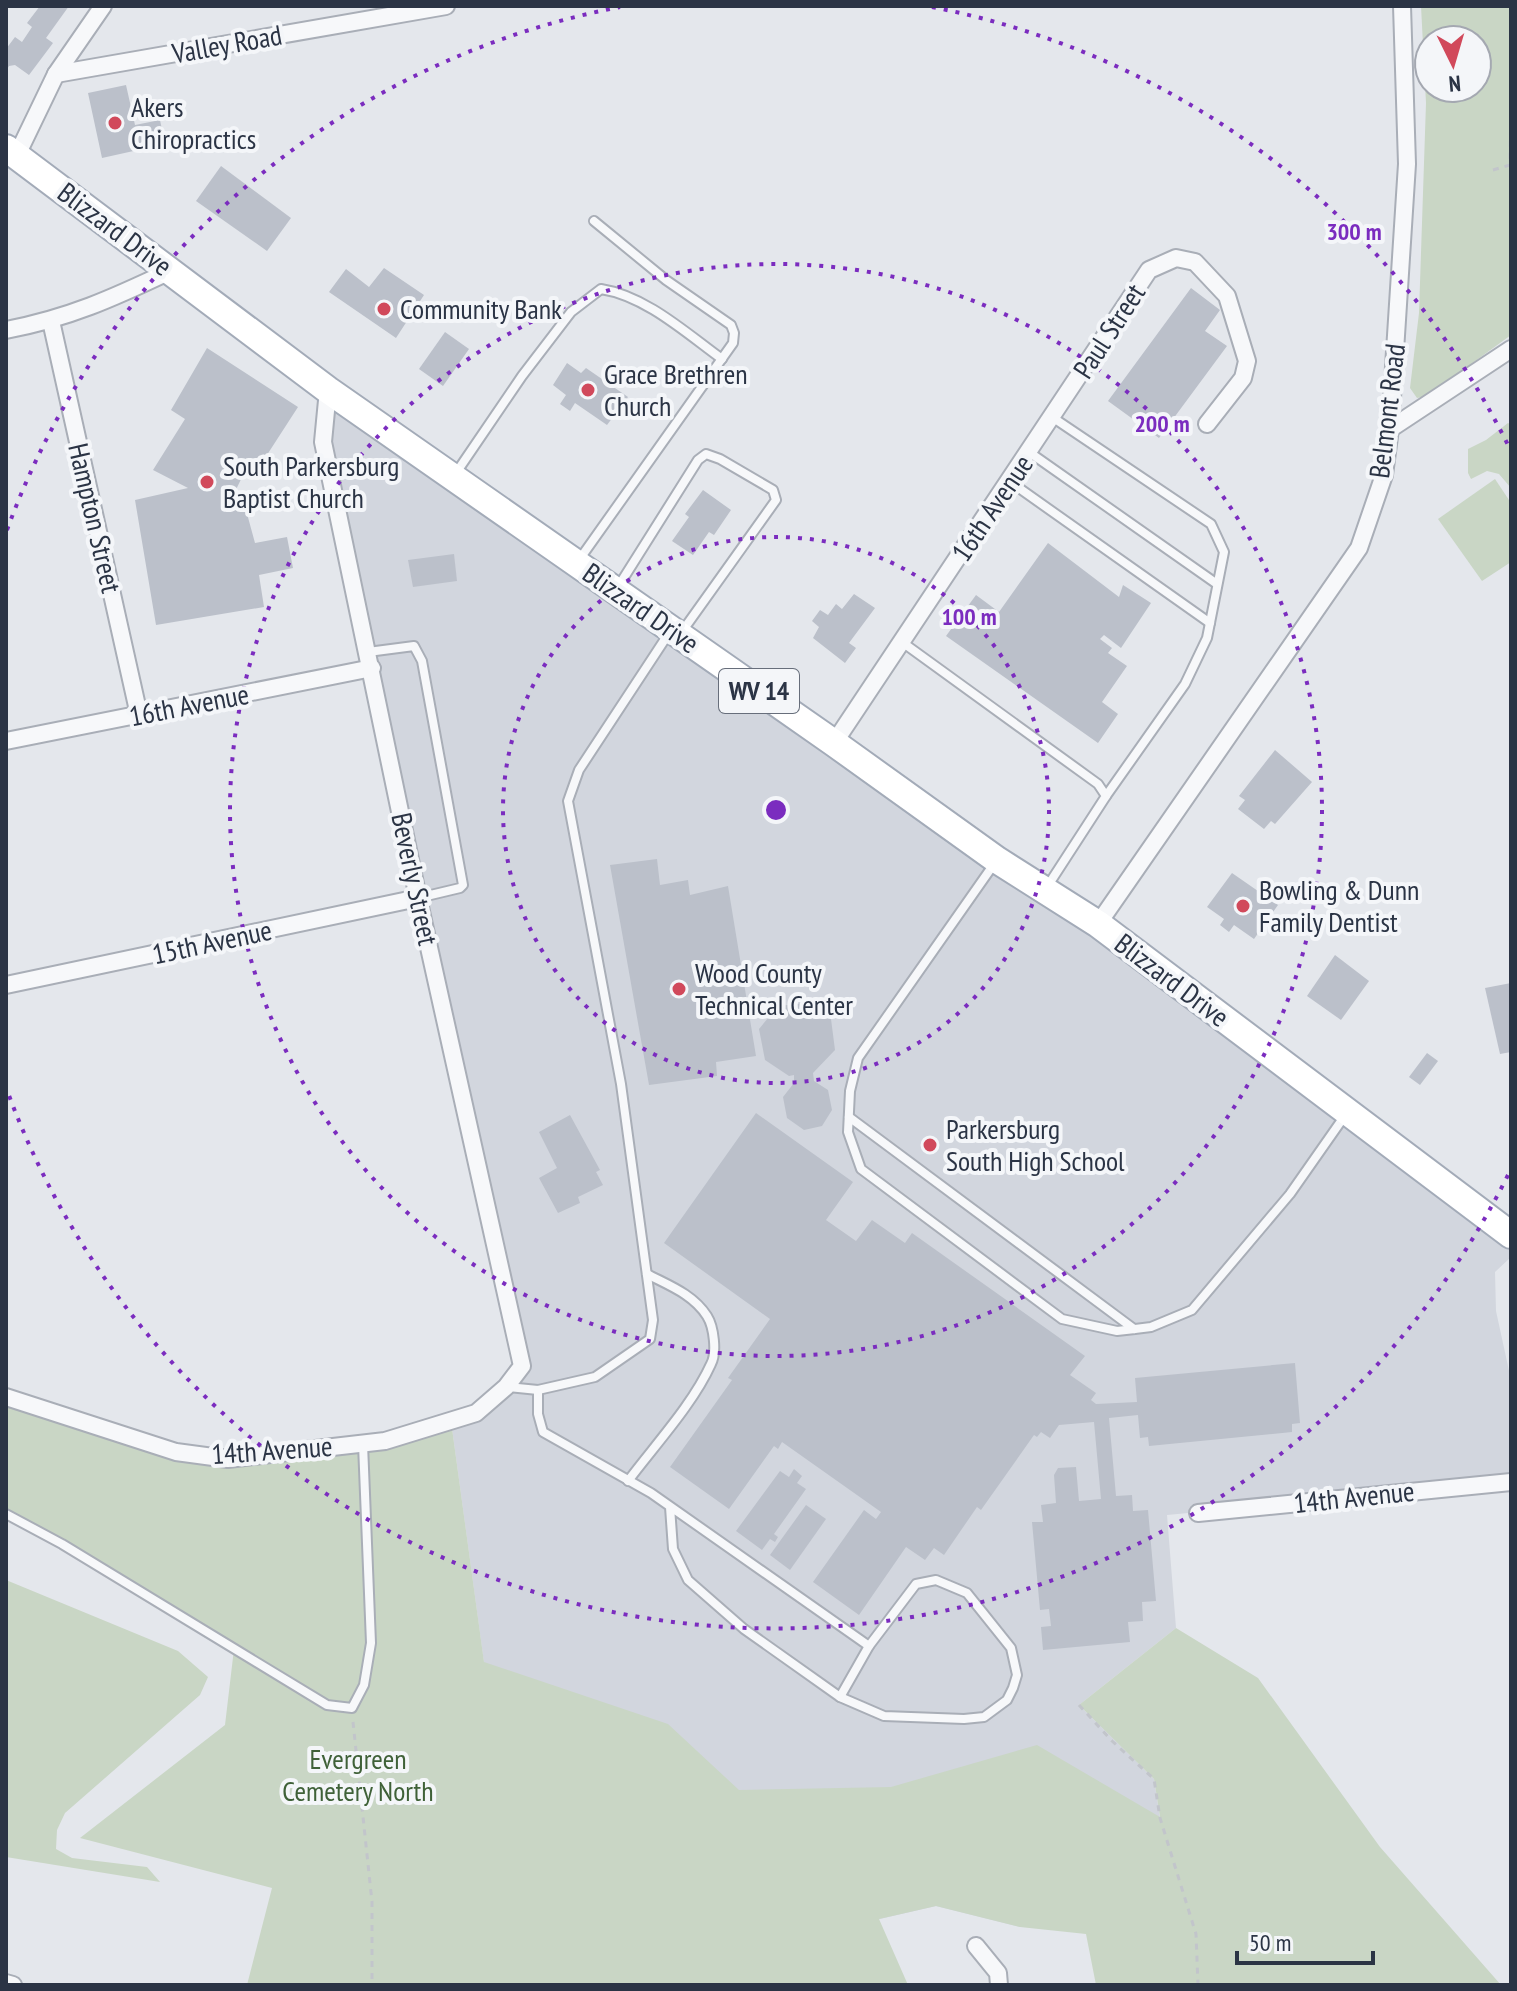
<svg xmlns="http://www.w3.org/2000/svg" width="1517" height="1991" font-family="'PT Sans Narrow',sans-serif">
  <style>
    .built { fill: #d2d6de }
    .green { fill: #c9d6c5; fill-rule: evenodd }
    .building { fill: #bbc0ca }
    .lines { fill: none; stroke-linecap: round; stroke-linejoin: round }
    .service-casing { stroke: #a9aeb7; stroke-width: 12 }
    .minor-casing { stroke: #a9aeb7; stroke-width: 20 }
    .primary-casing { stroke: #a3abb8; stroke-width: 30 }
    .path { stroke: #c2c5cb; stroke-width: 3; stroke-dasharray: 6 6; stroke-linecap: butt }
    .service { stroke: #f7f8fa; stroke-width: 8 }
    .minor { stroke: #f7f8fa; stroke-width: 16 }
    .primary { stroke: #fff; stroke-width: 26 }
    .ring { fill: none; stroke: #7b2cbf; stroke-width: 4; stroke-dasharray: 4 8 }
    .poi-dot { fill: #d1495b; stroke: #f4f6f9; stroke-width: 3 }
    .labels { text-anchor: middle; stroke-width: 8; stroke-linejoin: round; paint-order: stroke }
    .shield { fill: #f4f6f9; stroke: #676e7b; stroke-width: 2 }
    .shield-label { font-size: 26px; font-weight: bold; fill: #2b3445 }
    .street-label { font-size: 28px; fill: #2b3445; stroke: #f4f6f9 }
    .poi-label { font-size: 28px; fill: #2b3445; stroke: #f4f6f9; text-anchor: start }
    .park-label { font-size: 28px; fill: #3f6138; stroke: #f4f6f9 }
    .centre { fill: #7b2cbf; stroke: #f4f6f9; stroke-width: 4 }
    .ring-label { font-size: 24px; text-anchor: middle; font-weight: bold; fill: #7b2cbf; stroke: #f4f6f9; stroke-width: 8; stroke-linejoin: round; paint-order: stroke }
  </style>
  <rect width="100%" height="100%" fill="#e4e7ec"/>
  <path class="built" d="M 328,390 L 997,860 L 1511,1236 L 1511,1257 L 1495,1272 L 1496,1311 L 1511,1380 L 1511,1482 L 1167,1515 L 1176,1628 L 1079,1705 L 1154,1779 L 1160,1818 L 1020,1927 L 936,1906 L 595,1985 L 528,1985 L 451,1421 L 476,1413 L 522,1365 L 323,442 Z"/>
  <g class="green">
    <path d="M 1421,6 L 1511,6 L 1511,335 L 1427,396 L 1417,398 L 1410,388 L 1419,313 L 1426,103 ZM 1429,40 L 1477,40 L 1477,88 L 1429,88 Z"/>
    <path d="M 1508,423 L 1511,425 L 1511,488 L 1499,474 L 1487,471 L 1471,479 L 1468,473 L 1468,449 L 1486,440 Z"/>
    <path d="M 1495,479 L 1511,503 L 1511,562 L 1482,581 L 1438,519 Z"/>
    <path d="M 6,1397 L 228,1459 L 385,1441 L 451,1421 L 484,1662 L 668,1724 L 739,1790 L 891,1787 L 1037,1745 L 1160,1817 L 1154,1779 L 1079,1705 L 1176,1628 L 1258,1678 L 1380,1847 L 1501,1985 L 1096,1985 L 1086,1934 L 1020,1927 L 936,1906 L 879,1919 L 908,1985 L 247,1985 L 272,1888 L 80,1838 L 225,1725 L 234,1649 L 6,1514 Z"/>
    <path d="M 6,1580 L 178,1651 L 208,1677 L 200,1695 L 65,1813 L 57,1830 L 56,1849 L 72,1858 L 147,1867 L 160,1882 L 6,1857 Z"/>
  </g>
  <g class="building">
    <path d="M 40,6 L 69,6 L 46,38 L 53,43 L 29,75 L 15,65 L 9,66 L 6,71 L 6,49 L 15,37 L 22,42 L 32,27 L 27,23 Z"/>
    <path d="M 126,85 L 135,125 L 160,120 L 165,144 L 102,158 L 88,93 Z"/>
    <path d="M 221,166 L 291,218 L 267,251 L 196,201 Z"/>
    <path d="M 384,268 L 424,295 L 396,338 L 329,292 L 346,269 L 369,287 Z"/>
    <path d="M 1191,288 L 1220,310 L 1205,331 L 1227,346 L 1159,438 L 1108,401 Z"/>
    <path d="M 445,332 L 469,349 L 443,386 L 419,369 Z"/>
    <path d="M 207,348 L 298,407 L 254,475 L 246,469 L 229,504 L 246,510 L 255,543 L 287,537 L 293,568 L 259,575 L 264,607 L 156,625 L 135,500 L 188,488 L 153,470 L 185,419 L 171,410 Z"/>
    <path d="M 567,363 L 581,373 L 586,368 L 628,397 L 607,425 L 575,403 L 570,411 L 560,404 L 566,395 L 553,385 Z"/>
    <path d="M 703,490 L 731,510 L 714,535 L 709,532 L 693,555 L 672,541 L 689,517 L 685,514 Z"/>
    <path d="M 1048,543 L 1119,597 L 1123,585 L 1151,603 L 1121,648 L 1104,635 L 1100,639 L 1112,648 L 1108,653 L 1127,666 L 1102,702 L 1118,714 L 1098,743 L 946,636 L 976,595 L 999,612 Z"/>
    <path d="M 454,554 L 457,581 L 413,587 L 408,560 Z"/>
    <path d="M 854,594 L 875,608 L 849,643 L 856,648 L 845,663 L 813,638 L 819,627 L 812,621 L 820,610 L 828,615 L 836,604 L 842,609 Z"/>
    <path d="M 1275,750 L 1312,782 L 1275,824 L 1271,821 L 1264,829 L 1238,809 L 1245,800 L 1239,796 Z"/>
    <path d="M 657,859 L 660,885 L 688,880 L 690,895 L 728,886 L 756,1056 L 716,1062 L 717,1076 L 649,1085 L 610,865 Z"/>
    <path d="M 1232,873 L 1278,905 L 1254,939 L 1234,925 L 1229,932 L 1220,925 L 1224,919 L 1207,907 Z"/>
    <path d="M 1335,955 L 1369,981 L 1341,1020 L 1307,996 Z"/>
    <path d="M 1511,983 L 1511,1052 L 1500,1054 L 1485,988 Z"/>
    <path d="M 806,1003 L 831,1019 L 835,1050 L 813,1073 L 814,1081 L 828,1090 L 832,1110 L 822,1126 L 804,1130 L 787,1118 L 783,1097 L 794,1083 L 794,1075 L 789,1076 L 765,1060 L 759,1029 L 778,1006 Z"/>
    <path d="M 1427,1053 L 1438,1061 L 1420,1085 L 1409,1077 Z"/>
    <path d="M 756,1113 L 853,1182 L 826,1220 L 856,1241 L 872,1220 L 905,1243 L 912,1233 L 1085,1356 L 1070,1375 L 1096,1393 L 1091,1400 L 1096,1404 L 1137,1402 L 1135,1378 L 1295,1363 L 1300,1423 L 1292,1424 L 1292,1432 L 1149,1446 L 1148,1437 L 1140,1438 L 1138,1415 L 1109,1418 L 1116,1496 L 1132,1495 L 1133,1511 L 1148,1510 L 1156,1601 L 1142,1602 L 1143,1621 L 1128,1622 L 1130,1642 L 1043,1650 L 1041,1627 L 1051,1626 L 1049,1609 L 1040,1610 L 1032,1522 L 1043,1522 L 1041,1505 L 1056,1503 L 1054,1475 L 1058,1468 L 1076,1467 L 1079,1501 L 1101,1499 L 1094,1422 L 1059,1425 L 1050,1438 L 1041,1432 L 1037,1437 L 1034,1435 L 981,1510 L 977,1507 L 944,1555 L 934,1548 L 925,1560 L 906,1547 L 859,1615 L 813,1582 L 864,1510 L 876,1519 L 881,1512 L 782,1442 L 778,1449 L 774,1446 L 729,1509 L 670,1467 L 732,1380 L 728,1378 L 770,1319 L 664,1243 Z"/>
    <path d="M 570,1115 L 600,1170 L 596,1172 L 603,1185 L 578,1197 L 580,1203 L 558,1213 L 539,1178 L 557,1168 L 539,1132 Z"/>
    <path d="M 794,1469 L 802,1476 L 797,1483 L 806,1489 L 774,1534 L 778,1537 L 775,1542 L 770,1539 L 762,1550 L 736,1531 L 780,1471 L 789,1477 Z"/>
    <path d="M 806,1505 L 826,1519 L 790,1570 L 770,1555 Z"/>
  </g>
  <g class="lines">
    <defs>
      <g id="service">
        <path d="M 1052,417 L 1211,524 L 1224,552 L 1207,638 L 1185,684 L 1106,796"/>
        <path d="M 1029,452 L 1217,584"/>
        <path d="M 456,473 L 522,376 L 571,312 L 601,289 C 646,296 686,333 722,359"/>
        <path d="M 1009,481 L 1210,623"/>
        <path d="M 579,560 L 733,343 L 734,333 L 731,325 L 666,280 L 594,221"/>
        <path d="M 618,587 L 698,460 L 706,454 L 720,459 L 773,490 L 776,500 L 681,633"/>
        <path d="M 902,642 L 1098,784 L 1106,796 L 1047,887"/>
        <path d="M 368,652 L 414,646 L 422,661 L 463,885 L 460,888 L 418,898"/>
        <path d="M 994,864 L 858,1058 L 850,1091 L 848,1132 L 861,1169 L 1062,1319 L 1117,1331 L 1135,1329 L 1151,1327 L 1192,1310 L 1290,1194 L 1346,1114"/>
        <path d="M 849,1117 L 1134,1329"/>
        <path d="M 507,1387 L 538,1390 L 595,1377 L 650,1339 L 653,1320 L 621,1084 L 568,801 L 579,770 L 669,633"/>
        <path d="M 538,1390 L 538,1414 L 543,1432 L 651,1493 L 869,1646 L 916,1584 L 936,1580 L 967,1593 L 1011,1648 L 1017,1675 L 1013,1688 L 1007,1700 L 984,1717 L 964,1719 L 884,1716 L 840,1697 L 744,1629 L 688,1580 L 673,1549 L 670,1507"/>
        <path d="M 628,1481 C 655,1445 693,1404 711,1364 C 717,1353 714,1327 707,1316 C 693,1294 668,1285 647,1274"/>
        <path d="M 6,1514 L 62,1544 L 327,1705 L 352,1708 L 364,1685 L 371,1643 L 363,1444"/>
        <path d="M 840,1697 L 869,1646"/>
      </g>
      <g id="minor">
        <path d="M 56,74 L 446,6"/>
        <path d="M 17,155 L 56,74 L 103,6"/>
        <path d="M 51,321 L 139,715"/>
        <path d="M 6,330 C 69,318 113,298 170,271"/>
        <path d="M 1390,429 L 1511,349"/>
        <path d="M 6,741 L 372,668"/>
        <path d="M 834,743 L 1149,270 L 1176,258 L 1195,262 L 1227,296 L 1247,361 L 1243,378 L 1207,424"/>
        <path d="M 1098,924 L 1359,548 L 1384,475 L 1390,429 L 1407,164 L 1402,6"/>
        <path d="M 6,985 L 418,898"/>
        <path d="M 6,1397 L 176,1452 L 228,1459 L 385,1441 L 476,1413 L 506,1387 L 522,1366 L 418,898 L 323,442 L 328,390"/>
        <path d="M 1198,1513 L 1511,1482"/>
        <path d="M 976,1946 L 998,1973 L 999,1985"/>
        <path d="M 6,1983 L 13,1985"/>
      </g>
      <path id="primary" d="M 6,148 L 328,390 L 834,743 L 997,860 L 1098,924 L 1511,1235"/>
    </defs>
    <use href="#service" class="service-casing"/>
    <use href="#minor" class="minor-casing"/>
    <use href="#primary" class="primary-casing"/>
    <g class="path">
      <path d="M 1493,170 L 1510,165 L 1511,95"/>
      <path d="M 1079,1705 L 1112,1741 L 1154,1779 L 1160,1818 L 1196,1934 L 1198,1985"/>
      <path d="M 353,1722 L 372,1902 L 372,1985"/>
    </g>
    <use href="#service" class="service"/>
    <use href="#minor" class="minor"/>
    <use href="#primary" class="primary"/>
  </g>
  <g class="ring">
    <circle cx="776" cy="810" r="273"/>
    <circle cx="776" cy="810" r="546"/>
    <path d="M1508 1175A818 818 0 0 1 7 1090M7 530A818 818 0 0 1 620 7M932 7A818 818 0 0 1 1508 445"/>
  </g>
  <g class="poi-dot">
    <circle cx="115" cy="123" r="8"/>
    <circle cx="384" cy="309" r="8"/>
    <circle cx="588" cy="390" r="8"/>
    <circle cx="207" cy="482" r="8"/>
    <circle cx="1243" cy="906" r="8"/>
    <circle cx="679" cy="989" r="8"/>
    <circle cx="930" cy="1145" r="8"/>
  </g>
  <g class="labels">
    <rect class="shield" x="719" y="669" width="80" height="44" rx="6"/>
    <g class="shield-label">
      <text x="759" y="700">WV 14</text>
    </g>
    <g class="street-label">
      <text transform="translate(227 44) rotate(-10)" y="10">Valley Road</text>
      <text transform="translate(115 229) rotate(37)" y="10">Blizzard Drive</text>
      <text transform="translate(1109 331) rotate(-57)" y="10">Paul Street</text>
      <text transform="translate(1387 411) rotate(-83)" y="10">Belmont Road</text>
      <text transform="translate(992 508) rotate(-56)" y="10">16th Avenue</text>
      <text transform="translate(95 518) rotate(77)" y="10">Hampton Street</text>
      <text transform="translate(641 608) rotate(35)" y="10">Blizzard Drive</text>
      <text transform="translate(189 705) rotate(-11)" y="10">16th Avenue</text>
      <text transform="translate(415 879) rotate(78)" y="10">Beverly Street</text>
      <text transform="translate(212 942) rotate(-12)" y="10">15th Avenue</text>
      <text transform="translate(1172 980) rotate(37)" y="10">Blizzard Drive</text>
      <text transform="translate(272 1450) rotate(-4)" y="10">14th Avenue</text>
      <text transform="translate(1354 1497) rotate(-6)" y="10">14th Avenue</text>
    </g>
    <g class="poi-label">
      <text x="131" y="117">Akers<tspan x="131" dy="32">Chiropractics</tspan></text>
      <text x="400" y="319">Community Bank</text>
      <text x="604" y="384">Grace Brethren<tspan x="604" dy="32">Church</tspan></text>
      <text x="223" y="476">South Parkersburg<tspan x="223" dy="32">Baptist Church</tspan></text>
      <text x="1259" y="900">Bowling &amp; Dunn<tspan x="1259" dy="32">Family Dentist</tspan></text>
      <text x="695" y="983">Wood County<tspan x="695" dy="32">Technical Center</tspan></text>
      <text x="946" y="1139">Parkersburg<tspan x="946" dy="32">South High School</tspan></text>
    </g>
    <g class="park-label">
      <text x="358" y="1769">Evergreen<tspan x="358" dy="32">Cemetery North</tspan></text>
    </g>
  </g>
  <circle cx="776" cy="810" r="12" class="centre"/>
  <g class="ring-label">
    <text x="1354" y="240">300 m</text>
    <text x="1162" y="432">200 m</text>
    <text x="969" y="625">100 m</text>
  </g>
  <rect width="1517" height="1991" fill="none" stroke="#2b3445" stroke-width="16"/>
  <g transform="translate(1453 64) rotate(175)"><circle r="38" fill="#f4f6f9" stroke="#a4a8b1" stroke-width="2"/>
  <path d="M0-6L14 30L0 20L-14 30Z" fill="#d1495b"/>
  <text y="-12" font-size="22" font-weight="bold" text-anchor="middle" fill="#2b3445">N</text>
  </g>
  <path d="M1237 1951v12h136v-12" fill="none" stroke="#2b3445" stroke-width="4"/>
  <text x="1249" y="1951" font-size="24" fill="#2b3445" stroke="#f4f6f9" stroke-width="6" paint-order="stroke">50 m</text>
</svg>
